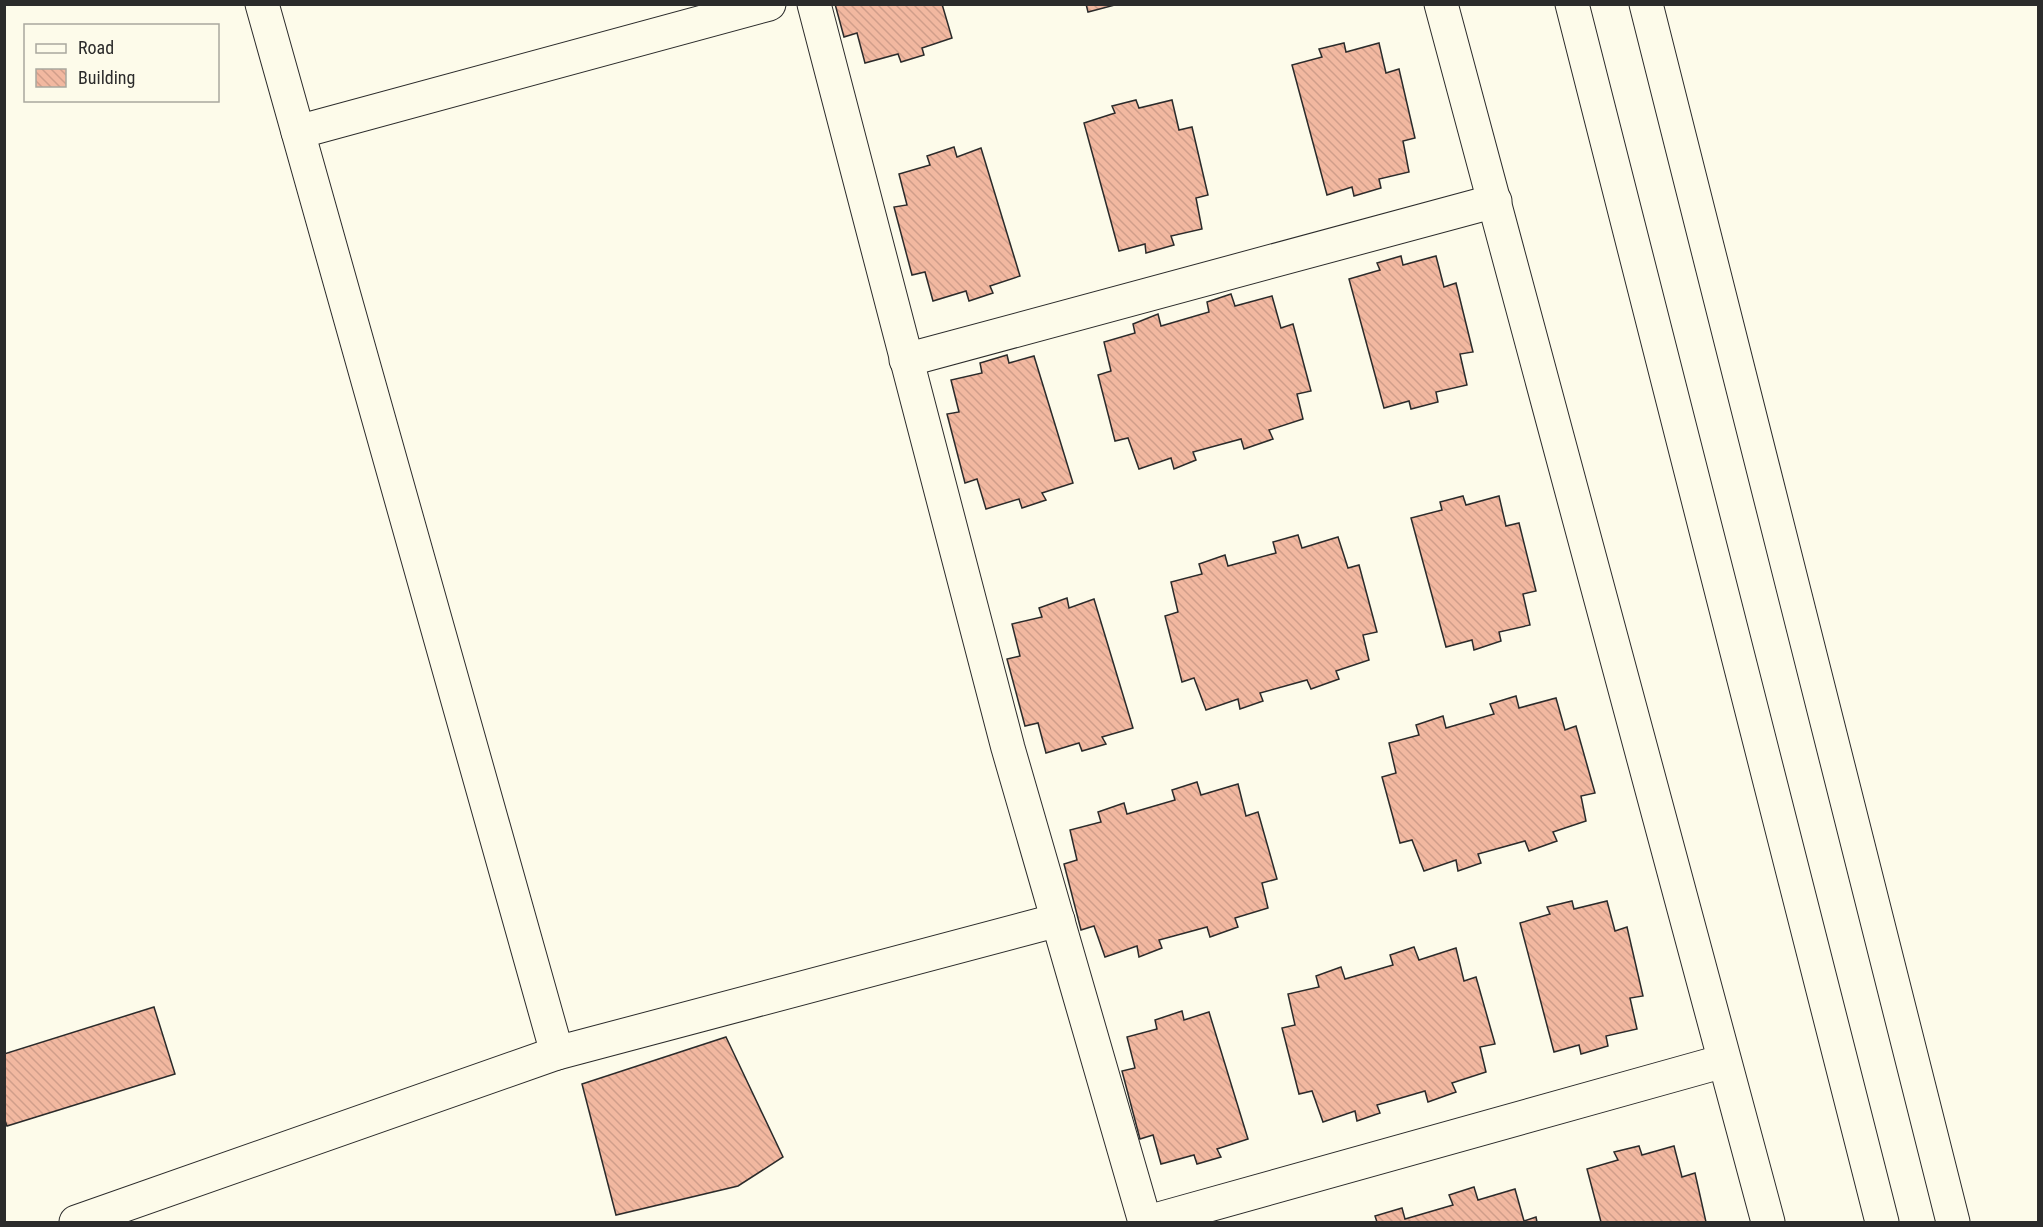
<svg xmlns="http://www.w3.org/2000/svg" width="2043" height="1227" font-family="'Roboto Condensed',sans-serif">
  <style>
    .building { fill: url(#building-back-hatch); stroke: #2b2b2b; stroke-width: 1.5 }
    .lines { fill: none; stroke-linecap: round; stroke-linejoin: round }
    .minor-casing { stroke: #2b2b2b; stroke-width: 35 }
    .minor { stroke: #fdfbea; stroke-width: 33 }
  </style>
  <defs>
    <pattern id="building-back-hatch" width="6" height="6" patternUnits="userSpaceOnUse" patternTransform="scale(1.5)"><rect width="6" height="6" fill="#f2b8a0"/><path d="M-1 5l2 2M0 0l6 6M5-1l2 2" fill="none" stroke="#d09e8a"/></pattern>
  </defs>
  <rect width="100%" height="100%" fill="#fdfbea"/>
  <g class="building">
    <path d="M 835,4 L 942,4 L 952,38 L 922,48 L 924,55 L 901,62 L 898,54 L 865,63 L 857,33 L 844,37 Z"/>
    <path d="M 1086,4 L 1115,4 L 1115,5 L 1088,12 Z"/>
    <path d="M 1344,43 L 1346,52 L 1379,43 L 1386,73 L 1399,69 L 1415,138 L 1403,141 L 1409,172 L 1379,179 L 1381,188 L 1354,196 L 1352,187 L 1327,195 L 1292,65 L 1322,57 L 1319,49 Z"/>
    <path d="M 1136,100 L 1139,108 L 1172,100 L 1179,130 L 1192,127 L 1208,195 L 1196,198 L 1202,229 L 1171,236 L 1174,245 L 1146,253 L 1145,244 L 1119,251 L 1084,123 L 1115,113 L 1112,106 Z"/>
    <path d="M 954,147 L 957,157 L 981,148 L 1020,276 L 990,286 L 993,293 L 969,301 L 966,291 L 933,301 L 925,272 L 912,275 L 894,207 L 907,205 L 899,174 L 930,165 L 927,156 Z"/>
    <path d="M 1401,256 L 1403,265 L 1436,256 L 1444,287 L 1456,283 L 1473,352 L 1460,354 L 1467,385 L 1436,392 L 1438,402 L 1411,409 L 1409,401 L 1384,408 L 1349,279 L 1380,270 L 1377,263 Z"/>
    <path d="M 1231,294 L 1235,306 L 1272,296 L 1281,328 L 1293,324 L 1311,391 L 1297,394 L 1303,419 L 1269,430 L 1273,439 L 1244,449 L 1241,439 L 1193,452 L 1196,460 L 1174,469 L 1171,458 L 1139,469 L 1128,438 L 1115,441 L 1098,375 L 1111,371 L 1104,342 L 1135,333 L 1133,324 L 1158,314 L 1161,326 L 1209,312 L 1207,302 Z"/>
    <path d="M 1007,355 L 1009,363 L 1034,356 L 1073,483 L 1042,493 L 1046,500 L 1022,508 L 1019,499 L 986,509 L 977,479 L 965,483 L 947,414 L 959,412 L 951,380 L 982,373 L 980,363 Z"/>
    <path d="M 1463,496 L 1466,505 L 1499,496 L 1506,526 L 1519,523 L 1536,591 L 1523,594 L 1530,625 L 1499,632 L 1501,641 L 1474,650 L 1472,640 L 1446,647 L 1411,518 L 1442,510 L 1440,502 Z"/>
    <path d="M 1298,535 L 1302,548 L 1338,537 L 1348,568 L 1359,565 L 1377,632 L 1363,635 L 1369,660 L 1336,671 L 1339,679 L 1311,689 L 1307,680 L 1260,693 L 1263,701 L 1240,709 L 1238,699 L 1206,710 L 1194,678 L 1182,682 L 1165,616 L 1178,612 L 1171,582 L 1202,574 L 1199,564 L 1225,555 L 1228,566 L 1276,553 L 1273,542 Z"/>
    <path d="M 1067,598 L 1069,608 L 1094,599 L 1133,728 L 1102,737 L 1106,744 L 1082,751 L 1079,743 L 1046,753 L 1038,723 L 1025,726 L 1007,659 L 1020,656 L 1012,624 L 1042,617 L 1039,608 Z"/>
    <path d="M 1516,696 L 1519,708 L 1556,698 L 1565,730 L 1576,726 L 1595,793 L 1581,796 L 1586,821 L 1553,832 L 1557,841 L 1529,851 L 1525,841 L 1478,854 L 1481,863 L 1458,871 L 1456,860 L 1424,871 L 1412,840 L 1400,843 L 1382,777 L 1396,773 L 1389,743 L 1419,735 L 1416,725 L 1443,716 L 1446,728 L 1494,714 L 1490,704 Z"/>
    <path d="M 1197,782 L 1201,795 L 1238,784 L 1246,816 L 1258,812 L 1277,879 L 1262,883 L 1268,908 L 1235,918 L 1238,927 L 1210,937 L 1207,927 L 1159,940 L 1162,948 L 1139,957 L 1137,946 L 1105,957 L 1094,926 L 1081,930 L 1064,864 L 1077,860 L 1070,830 L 1101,822 L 1098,812 L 1124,803 L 1127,814 L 1175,800 L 1172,790 Z"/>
    <path d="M 1572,901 L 1574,909 L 1607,901 L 1615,931 L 1627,927 L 1643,996 L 1630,998 L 1637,1029 L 1606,1036 L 1608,1046 L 1581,1054 L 1579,1045 L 1554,1052 L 1520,923 L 1550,914 L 1547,907 Z"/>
    <path d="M 1414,947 L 1419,960 L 1456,948 L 1464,981 L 1476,977 L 1495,1044 L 1480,1047 L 1486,1072 L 1452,1083 L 1456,1092 L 1428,1102 L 1425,1091 L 1377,1105 L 1380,1113 L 1357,1121 L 1355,1111 L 1323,1122 L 1312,1091 L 1299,1094 L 1282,1028 L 1295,1025 L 1288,994 L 1319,987 L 1316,976 L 1341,967 L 1345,979 L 1393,965 L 1390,955 Z"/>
    <path d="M 154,1007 L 175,1074 L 7,1126 L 4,1118 L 4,1054 Z"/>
    <path d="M 1182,1011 L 1184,1020 L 1209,1012 L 1248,1139 L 1217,1149 L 1221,1157 L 1197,1164 L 1194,1155 L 1161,1164 L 1153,1135 L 1140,1139 L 1122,1071 L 1135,1068 L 1127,1037 L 1157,1029 L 1155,1020 Z"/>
    <path d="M 726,1037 L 783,1157 L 738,1186 L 616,1215 L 582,1084 Z"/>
    <path d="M 1639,1146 L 1642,1155 L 1674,1146 L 1682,1177 L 1695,1173 L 1706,1222 L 1601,1222 L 1587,1169 L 1618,1160 L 1614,1152 Z"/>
    <path d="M 1474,1187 L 1478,1200 L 1515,1189 L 1524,1221 L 1536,1217 L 1537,1222 L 1377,1222 L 1375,1216 L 1402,1208 L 1405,1219 L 1453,1205 L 1449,1195 Z"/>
  </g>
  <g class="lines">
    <defs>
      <g id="minor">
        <path d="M 262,4 L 557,1053 L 1058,920"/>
        <path d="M 814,4 L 1008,748 L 1145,1222"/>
        <path d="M 1441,4 L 1768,1222"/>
        <path d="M 1572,4 L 1882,1222"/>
        <path d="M 1646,4 L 1953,1222"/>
        <path d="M 298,132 L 769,4"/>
        <path d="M 906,360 L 1495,201"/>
        <path d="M 76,1222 L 557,1053"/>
        <path d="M 1148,1222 L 1724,1061"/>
      </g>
    </defs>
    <use href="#minor" class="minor-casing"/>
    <use href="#minor" class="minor"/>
  </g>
  <rect width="2043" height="1227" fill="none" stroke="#2b2b2b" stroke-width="12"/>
  <rect x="24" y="24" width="195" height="78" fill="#fdfbea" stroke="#a9a89e" stroke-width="1.5"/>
  <rect x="36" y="44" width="30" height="9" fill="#fdfbea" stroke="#a9a89e" stroke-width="1.5"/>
  <text x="78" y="54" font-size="18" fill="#2b2b2b">Road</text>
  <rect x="36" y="69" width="30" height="18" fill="url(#building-back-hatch)" stroke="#a9a89e" stroke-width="1.5"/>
  <text x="78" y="84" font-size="18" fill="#2b2b2b">Building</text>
</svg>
